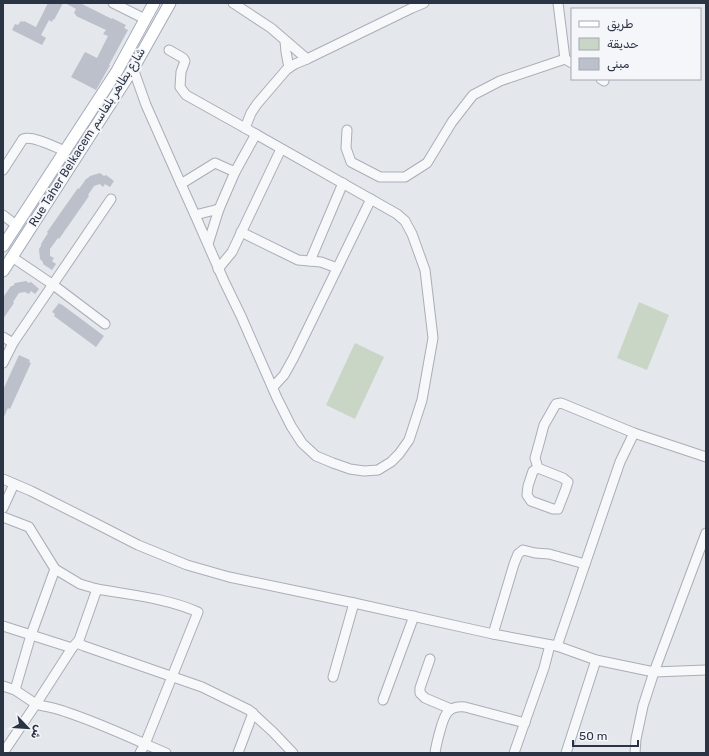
<svg xmlns="http://www.w3.org/2000/svg" width="709" height="756" font-family="Rubik,Cairo,sans-serif">
  <style>
    .green { fill: #c9d6c5 }
    .building { fill: #bbc0ca }
    .lines { fill: none; stroke-linecap: round; stroke-linejoin: round }
    .minor-casing { stroke: #a9aeb7; stroke-width: 11 }
    .major-casing { stroke: #a3abb8; stroke-width: 13 }
    .minor { stroke: #f7f8fa; stroke-width: 9 }
    .major { stroke: #fff; stroke-width: 11 }
    .labels { text-anchor: middle; stroke-width: 4; stroke-linejoin: round; paint-order: stroke }
    .street-label { font-size: 12px; fill: #2b3445; stroke: #f4f6f9 }
  </style>
  <rect width="100%" height="100%" fill="#e4e7ec"/>
  <g class="green">
    <path d="M 639,302 L 669,315 L 647,370 L 617,358 Z"/>
    <path d="M 355,343 L 384,357 L 355,419 L 326,405 Z"/>
  </g>
  <g class="building">
    <path d="M 48,3 L 63,3 L 54,20 L 53,19 L 52,22 L 49,20 L 41,35 L 46,38 L 42,45 L 12,30 L 15,24 L 18,25 L 21,21 L 23,22 L 24,21 L 36,27 Z"/>
    <path d="M 65,3 L 80,3 L 112,19 L 112,18 L 126,25 L 124,28 L 128,30 L 109,65 L 110,65 L 96,90 L 71,77 L 85,52 L 97,58 L 108,36 L 103,34 L 106,30 L 76,16 L 76,15 L 74,13 L 76,9 Z"/>
    <path d="M 100,173 L 104,176 L 106,175 L 114,181 L 110,187 L 105,184 L 103,187 L 100,184 L 94,186 L 88,195 L 89,196 L 59,239 L 58,238 L 50,249 L 50,256 L 54,258 L 52,261 L 56,264 L 52,270 L 43,264 L 43,262 L 40,259 L 39,249 L 41,246 L 41,244 L 48,233 L 47,232 L 78,188 L 79,189 L 86,179 L 88,178 L 90,176 Z"/>
    <path d="M 26,281 L 29,283 L 31,282 L 39,289 L 35,294 L 31,291 L 29,294 L 25,292 L 19,293 L 13,302 L 14,303 L 3,319 L 3,299 L 4,296 L 11,286 L 13,286 L 15,283 Z"/>
    <path d="M 59,303 L 61,305 L 61,304 L 104,336 L 96,347 L 54,316 L 55,314 L 52,312 Z"/>
    <path d="M 19,355 L 30,360 L 29,362 L 31,363 L 10,409 L 8,408 L 3,419 L 3,390 Z"/>
  </g>
  <g class="lines">
    <defs>
      <g id="minor">
        <path d="M 113,3 L 145,19"/>
        <path d="M 233,3 L 271,28 L 307,59 L 412,8 L 424,3"/>
        <path d="M 558,3 L 565,59 L 572,63"/>
        <path d="M 285,41 L 286,52 L 289,68"/>
        <path d="M 169,50 L 183,58 L 185,61 L 181,72 L 180,87 L 186,95 L 245,128"/>
        <path d="M 134,67 L 135,74 L 146,105 L 181,184 L 195,215 L 224,281 L 241,316 L 277,398 L 291,426 L 302,443 L 316,456 L 333,463 L 350,469 L 364,471 L 378,470 L 391,462 L 399,454 L 409,440 L 422,400 L 433,338 L 425,270 L 412,234 L 405,221 L 397,214 L 245,128 L 251,113 L 257,104 L 287,69 L 295,64 L 307,59"/>
        <path d="M 601,79 L 604,81"/>
        <path d="M 347,130 L 346,148 L 351,162 L 380,177 L 405,177 L 427,163 L 452,122 L 473,95 L 500,81 L 565,59"/>
        <path d="M 3,170 L 23,139 C 32,135 55,147 65,151"/>
        <path d="M 181,184 L 215,163 L 235,172"/>
        <path d="M 219,209 L 235,172 L 256,134"/>
        <path d="M 3,215 L 16,225"/>
        <path d="M 195,215 L 219,209 L 208,244"/>
        <path d="M 241,232 L 298,260 L 321,262 L 337,268"/>
        <path d="M 12,257 L 52,284 L 105,324"/>
        <path d="M 310,261 L 343,183"/>
        <path d="M 218,269 L 232,252 L 281,149"/>
        <path d="M 3,337 L 13,343"/>
        <path d="M 3,363 L 13,343 L 111,199"/>
        <path d="M 273,387 L 284,375 L 294,357 L 371,199"/>
        <path d="M 538,468 L 533,471 L 528,486 L 527,495 L 531,501 L 553,509 L 558,509 L 565,491 L 568,482 L 563,478 L 538,468 L 535,458 L 540,440 L 544,425 L 556,404 L 561,403 L 634,433 L 706,457"/>
        <path d="M 3,479 L 31,491 L 93,522 L 138,545 L 187,565 L 229,577 L 354,603 L 493,634 L 557,646 L 596,660 L 654,672 L 706,670"/>
        <path d="M 3,508 L 14,484"/>
        <path d="M 3,517 L 29,527 L 55,569 L 80,584 L 97,589 L 79,640 L 72,648 L 36,704 C 46,707 56,708 66,712 C 100,723 133,739 166,753"/>
        <path d="M 97,589 C 131,595 166,598 198,612 L 145,744 L 140,753"/>
        <path d="M 3,626 L 72,648"/>
        <path d="M 493,634 L 514,564 L 518,554 L 523,550 L 535,553 L 549,554 L 585,564"/>
        <path d="M 77,643 L 84,646 L 202,687 L 249,710 L 273,732 L 293,753"/>
        <path d="M 557,646 L 620,462 L 634,433"/>
        <path d="M 430,659 L 420,688 L 420,693 L 425,698 L 451,709"/>
        <path d="M 333,677 L 354,603"/>
        <path d="M 3,686 L 15,690 L 36,704 L 3,753"/>
        <path d="M 15,690 L 31,635 L 55,569"/>
        <path d="M 383,700 L 414,616"/>
        <path d="M 238,753 L 253,713"/>
        <path d="M 435,753 C 436,746 438,738 440,731 C 444,716 447,705 465,707 L 525,723"/>
        <path d="M 514,753 L 544,668 L 550,645"/>
        <path d="M 566,753 L 596,660"/>
        <path d="M 635,753 L 636,739 L 643,706 L 654,672 L 706,533"/>
      </g>
      <g id="major">
        <path d="M 3,246 L 117,71 L 154,3"/>
        <path d="M 3,271 L 134,67 L 170,3"/>
      </g>
    </defs>
    <use href="#minor" class="minor-casing"/>
    <use href="#major" class="major-casing"/>
    <use href="#minor" class="minor"/>
    <use href="#major" class="major"/>
  </g>
  <g class="labels">
    <g class="street-label">
      <text transform="translate(87 137) rotate(-58)" y="4">Rue Taher Belkacem شارع بطاهر بلقاسم</text>
    </g>
  </g>
  <rect width="709" height="756" fill="none" stroke="#2b3445" stroke-width="8"/>
  <rect x="571" y="8" width="130" height="72" fill="#f4f6f9" stroke="#a4a8b1"/>
  <rect x="579" y="21" width="20" height="6" fill="#ffffff" stroke="#a4a8b1"/>
  <text x="607" y="28" font-size="12" fill="#2b3445">طريق</text>
  <rect x="579" y="38" width="20" height="12" fill="#c9d6c5" stroke="#a4a8b1"/>
  <text x="607" y="48" font-size="12" fill="#2b3445">حديقة</text>
  <rect x="579" y="58" width="20" height="12" fill="#bbc0ca" stroke="#a4a8b1"/>
  <text x="607" y="68" font-size="12" fill="#2b3445">مبنى</text>
  <g transform="translate(28 728) rotate(115)" stroke="#f4f6f9" stroke-width="3" paint-order="stroke">
  <path d="M0-3L7 15L0 10L-7 15Z" fill="#2b3445"/>
  <text y="-6" font-size="11" font-weight="bold" text-anchor="middle" fill="#2b3445">ش</text>
  </g>
  <path d="M573 740v6h65v-6" fill="none" stroke="#2b3445" stroke-width="2"/>
  <text x="579" y="740" font-size="12" fill="#2b3445" stroke="#f4f6f9" stroke-width="3" paint-order="stroke">50 m</text>
</svg>
